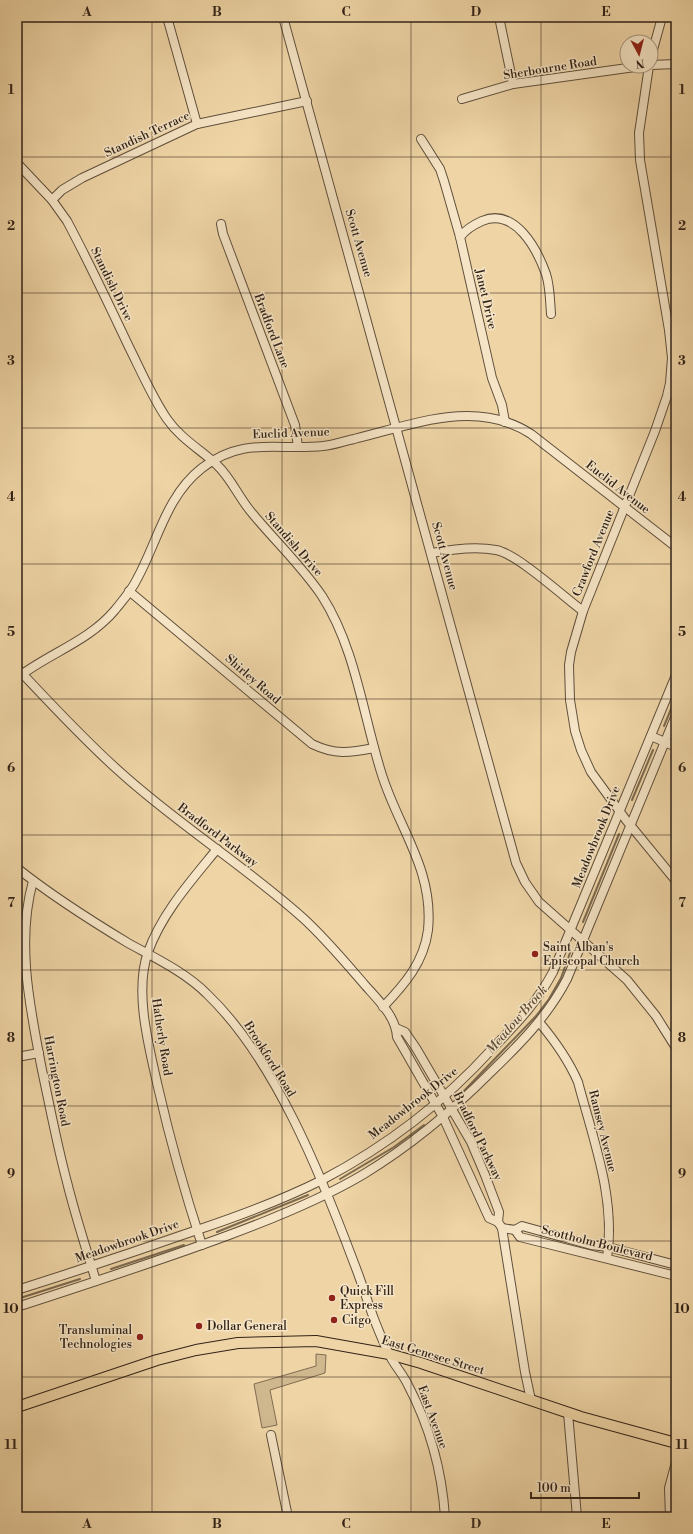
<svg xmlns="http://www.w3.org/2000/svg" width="693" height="1534" font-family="'Libre Bodoni',serif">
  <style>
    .green { fill: #cfb78e; stroke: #806c53 }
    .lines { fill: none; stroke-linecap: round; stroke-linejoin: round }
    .stream { stroke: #7c6950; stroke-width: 2 }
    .minor-casing { stroke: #604f3c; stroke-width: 10 }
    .major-casing { stroke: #312218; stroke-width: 12 }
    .minor { stroke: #f5e4c5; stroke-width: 8 }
    .major { stroke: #efd5a6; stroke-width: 10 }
    .grid { fill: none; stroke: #312218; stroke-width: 1; stroke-opacity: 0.55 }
    .poi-dot { fill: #8f2418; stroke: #f5e4c5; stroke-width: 1.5 }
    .labels { text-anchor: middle; stroke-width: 3; stroke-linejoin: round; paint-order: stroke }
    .street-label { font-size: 12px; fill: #312218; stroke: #f5e4c5 }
    .poi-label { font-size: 12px; fill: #312218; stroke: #f5e4c5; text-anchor: start }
    .water-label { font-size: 13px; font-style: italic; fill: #5d4b39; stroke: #f5e4c5 }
    .neatline { fill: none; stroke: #312218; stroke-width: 1.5 }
    .grid-label { font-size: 13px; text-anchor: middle; font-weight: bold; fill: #312218 }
  </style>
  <rect width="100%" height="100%" fill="#efd5a6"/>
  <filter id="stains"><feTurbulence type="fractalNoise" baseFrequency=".005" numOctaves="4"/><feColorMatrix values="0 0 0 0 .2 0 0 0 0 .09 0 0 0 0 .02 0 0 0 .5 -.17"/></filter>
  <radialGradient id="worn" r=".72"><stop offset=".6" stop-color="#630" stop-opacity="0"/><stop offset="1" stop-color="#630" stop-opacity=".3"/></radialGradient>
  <path class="green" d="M 316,1354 L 326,1355 L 325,1373 L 270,1390 L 277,1425 L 262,1428 L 254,1384 L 316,1366 Z"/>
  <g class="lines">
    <g class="stream">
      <path d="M 664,726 L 676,697"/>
      <path d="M 632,800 L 653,750"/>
      <path d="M 583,922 L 619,834"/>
      <path d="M 463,1092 L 536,1016 L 549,999 L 561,978 L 571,950"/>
      <path d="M 340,1179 L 394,1147 L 424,1125"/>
      <path d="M 217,1232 L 308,1195"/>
      <path d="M 111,1269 L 184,1245"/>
      <path d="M 17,1299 L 80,1279"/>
    </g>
    <defs>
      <g id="minor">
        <path d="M 167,17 L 197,124"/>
        <path d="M 283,17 L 516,863 L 525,882 L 539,902 L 627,980 L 656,1016 L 676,1048"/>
        <path d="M 499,17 L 513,84"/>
        <path d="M 651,57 L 662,17"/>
        <path d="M 651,65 L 676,64"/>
        <path d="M 649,66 L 639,133 L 640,160 L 669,330 L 672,358 L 670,383 L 667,396 L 655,431 L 583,611 L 571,652 L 569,665 L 570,700 L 575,731 L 581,750 L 591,772 L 626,820 L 676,881"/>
        <path d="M 462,99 L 513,84 L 642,66"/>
        <path d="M 421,139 L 440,169 L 444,181 L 460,237 L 492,378 L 502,405 L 505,422"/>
        <path d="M 17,163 L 52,200 L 67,221 C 89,262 109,305 129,347 C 141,371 152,397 167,419 C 180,438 201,450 217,465 C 231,478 239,498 252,513 C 275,541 301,565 322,596 C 356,649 363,716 382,775 C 399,829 434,870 428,930 C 424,962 405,984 383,1007"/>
        <path d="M 52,200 L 62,190 L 82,178 L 197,124 L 307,101"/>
        <path d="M 221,224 L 223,234 L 295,425 L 298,447"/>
        <path d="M 460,237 C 466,229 473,225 482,221 C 515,207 537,249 546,274 C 550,286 550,301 551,314"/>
        <path d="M 432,553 C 453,549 475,546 496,550 C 516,553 564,597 583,611"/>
        <path d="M 129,591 L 312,744 C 335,755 349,753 374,748"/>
        <path d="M 17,668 C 50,703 83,739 119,771 C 177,824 244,865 303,918 C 325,938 345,962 364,984 C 377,999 396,1016 397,1037 L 443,1117 L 489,1218 L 498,1222"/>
        <path d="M 17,678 C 49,653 88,642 115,610 C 123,600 132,590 137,579 C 158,541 166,496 202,468 C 243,436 277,451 323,446 C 334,445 344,441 354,439 C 412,425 476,398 531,434 L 676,547"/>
        <path d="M 651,736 L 676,747"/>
        <path d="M 17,868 C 52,896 90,920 128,943 C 155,958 185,972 207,994 C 275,1059 321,1175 354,1263 C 362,1283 368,1304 376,1324 C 380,1334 384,1344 389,1354 C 394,1365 403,1374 408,1385 C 429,1425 442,1471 445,1517"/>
        <path d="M 33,881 C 16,942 30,1008 42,1070 C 50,1107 57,1145 67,1182 C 75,1215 86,1248 96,1281"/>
        <path d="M 539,1022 C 555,1041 568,1059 578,1082 C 593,1139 616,1198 607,1258"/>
        <path d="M 396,1028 L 405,1032 L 416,1048 L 471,1142 L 485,1175 L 499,1212 L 498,1222 L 502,1228 L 525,1372 L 531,1400"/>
        <path d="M 17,1057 L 39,1053"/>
        <path d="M 502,1228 L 515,1230 L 522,1226 L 591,1245 L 608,1247 L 676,1265"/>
        <path d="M 515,1230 L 520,1237 L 676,1276"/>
        <path d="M 202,1245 C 185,1193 170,1140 158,1087 C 149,1047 134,992 148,952 C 162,913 191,881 217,849"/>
        <path d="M 17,1290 C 77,1271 137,1251 197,1230 C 239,1216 282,1200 322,1180 C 385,1147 444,1102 492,1049 C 517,1023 536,1004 553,972 L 676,675"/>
        <path d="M 17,1307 C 88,1284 159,1261 229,1235 C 275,1218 322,1199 364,1174 C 410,1146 452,1111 490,1073 C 519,1045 548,1016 567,979 L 676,715"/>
        <path d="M 568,1413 L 577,1517"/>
        <path d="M 271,1435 L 288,1517"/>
        <path d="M 670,1517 L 669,1488 L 676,1462"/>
      </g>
      <path id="major" d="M 17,1407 L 157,1360 L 196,1350 L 238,1343 L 316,1341 L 389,1354 L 421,1363 L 581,1417 L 676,1443"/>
    </defs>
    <use href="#minor" class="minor-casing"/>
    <use href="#major" class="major-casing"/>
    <use href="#minor" class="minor"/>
    <use href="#major" class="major"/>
  </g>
  <path class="grid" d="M 152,17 L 152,1517M 282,17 L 282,1517M 411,17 L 411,1517M 541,17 L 541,1517M 17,157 L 676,157M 17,293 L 676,293M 17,428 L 676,428M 17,564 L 676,564M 17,699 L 676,699M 17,835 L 676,835M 17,970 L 676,970M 17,1106 L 676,1106M 17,1241 L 676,1241M 17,1377 L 676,1377"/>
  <g class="poi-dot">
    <circle cx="535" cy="954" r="4"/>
    <circle cx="332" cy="1298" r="4"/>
    <circle cx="334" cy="1320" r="4"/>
    <circle cx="199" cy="1326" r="4"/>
    <circle cx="140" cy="1337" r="4"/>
  </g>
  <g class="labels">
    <g class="street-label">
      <text transform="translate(550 68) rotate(-9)" y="4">Sherbourne Road</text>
      <text transform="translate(147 134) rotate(-25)" y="4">Standish Terrace</text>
      <text transform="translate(359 243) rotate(74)" y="4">Scott Avenue</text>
      <text transform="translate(112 284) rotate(64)" y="4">Standish Drive</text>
      <text transform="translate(486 299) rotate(77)" y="4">Janet Drive</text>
      <text transform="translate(272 331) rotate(69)" y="4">Bradford Lane</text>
      <text transform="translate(291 433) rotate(-2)" y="4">Euclid Avenue</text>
      <text transform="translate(618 487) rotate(38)" y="4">Euclid Avenue</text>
      <text transform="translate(294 544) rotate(49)" y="4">Standish Drive</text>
      <text transform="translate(593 553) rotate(-68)" y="4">Crawford Avenue</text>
      <text transform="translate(445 556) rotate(75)" y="4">Scott Avenue</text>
      <text transform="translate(253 679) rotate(41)" y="4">Shirley Road</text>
      <text transform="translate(218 835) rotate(37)" y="4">Bradford Parkway</text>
      <text transform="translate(596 837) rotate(-68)" y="4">Meadowbrook Drive</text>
      <text transform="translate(162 1037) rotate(81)" y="4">Hatherly Road</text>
      <text transform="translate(270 1059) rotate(58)" y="4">Brookford Road</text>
      <text transform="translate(57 1081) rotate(79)" y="4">Harrington Road</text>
      <text transform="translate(413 1103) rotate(-38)" y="4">Meadowbrook Drive</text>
      <text transform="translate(603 1131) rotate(76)" y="4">Ramsey Avenue</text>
      <text transform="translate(478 1136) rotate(64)" y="4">Bradford Parkway</text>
      <text transform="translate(127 1241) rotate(-19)" y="4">Meadowbrook Drive</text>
      <text transform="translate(597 1243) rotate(14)" y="4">Scottholm Boulevard</text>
      <text transform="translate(433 1355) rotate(17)" y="4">East Genesee Street</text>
      <text transform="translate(433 1417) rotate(70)" y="4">East Avenue</text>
    </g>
    <g class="poi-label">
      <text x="543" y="951">Saint Alban's<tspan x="543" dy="14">Episcopal Church</tspan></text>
      <text x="340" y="1295">Quick Fill<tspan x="340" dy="14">Express</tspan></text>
      <text x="342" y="1324">Citgo</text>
      <text x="207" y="1330">Dollar General</text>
      <text x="132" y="1334" text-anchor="end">Transluminal<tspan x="132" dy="14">Technologies</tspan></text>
    </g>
    <g class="water-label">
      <text transform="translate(516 1019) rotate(-49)" y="5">Meadow Brook</text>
    </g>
  </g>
  <rect width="693" height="1534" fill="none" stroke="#efd5a6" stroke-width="44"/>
  <g transform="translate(639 54) rotate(173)"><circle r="19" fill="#f5e4c5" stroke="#a79680"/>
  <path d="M0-3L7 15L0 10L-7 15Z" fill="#8f2418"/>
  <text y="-6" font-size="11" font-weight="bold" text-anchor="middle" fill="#312218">N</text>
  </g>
  <path d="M531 1492v6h108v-6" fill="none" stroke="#312218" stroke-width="2"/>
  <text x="537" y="1492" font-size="12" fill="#312218" stroke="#f5e4c5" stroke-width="3" paint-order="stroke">100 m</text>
  <rect x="22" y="22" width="649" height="1490" class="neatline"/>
  <g class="grid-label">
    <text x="87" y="16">A</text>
    <text x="217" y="16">B</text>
    <text x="346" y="16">C</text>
    <text x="476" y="16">D</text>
    <text x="606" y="16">E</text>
    <text x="11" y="94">1</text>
    <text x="682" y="94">1</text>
    <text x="11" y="230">2</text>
    <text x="682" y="230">2</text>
    <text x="11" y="365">3</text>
    <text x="682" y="365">3</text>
    <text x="11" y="501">4</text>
    <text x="682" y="501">4</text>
    <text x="11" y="636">5</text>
    <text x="682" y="636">5</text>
    <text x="11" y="772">6</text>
    <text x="682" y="772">6</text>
    <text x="11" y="907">7</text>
    <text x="682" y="907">7</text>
    <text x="11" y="1042">8</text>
    <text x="682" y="1042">8</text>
    <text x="11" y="1178">9</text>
    <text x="682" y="1178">9</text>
    <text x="11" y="1313">10</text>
    <text x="682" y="1313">10</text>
    <text x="11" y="1449">11</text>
    <text x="682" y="1449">11</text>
    <text x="87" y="1528">A</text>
    <text x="217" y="1528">B</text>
    <text x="346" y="1528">C</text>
    <text x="476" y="1528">D</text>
    <text x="606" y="1528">E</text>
  </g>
  <rect width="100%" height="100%" filter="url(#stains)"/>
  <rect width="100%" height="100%" fill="url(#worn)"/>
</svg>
